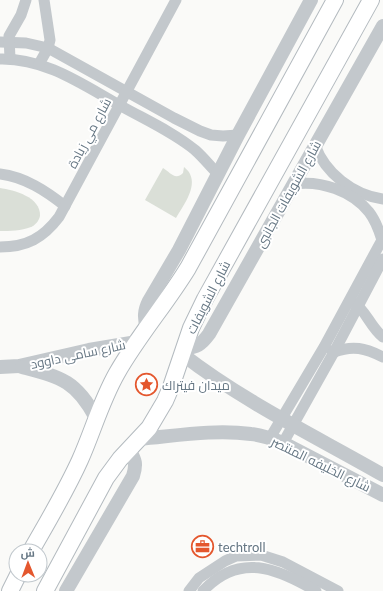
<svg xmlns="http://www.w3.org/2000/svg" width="383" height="591" font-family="Lato,Cairo,sans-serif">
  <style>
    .green { fill: #dadfd7 }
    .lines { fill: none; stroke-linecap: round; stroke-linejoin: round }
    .secondary-casing { stroke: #b3babf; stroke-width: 18 }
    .minor { stroke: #c3c8cc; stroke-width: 11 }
    .tertiary { stroke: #c3c8cc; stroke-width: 14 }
    .secondary { stroke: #fff; stroke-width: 16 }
    .labels { text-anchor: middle; stroke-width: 4; stroke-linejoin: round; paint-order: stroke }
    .street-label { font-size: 13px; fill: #657683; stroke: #fff }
    .poi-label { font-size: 13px; fill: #657683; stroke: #fff; text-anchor: start }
  </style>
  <rect width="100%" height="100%" fill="#fafaf8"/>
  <g class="green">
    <path d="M 184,167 C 186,169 189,171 190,174 C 197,188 183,206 176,218 L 145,200 L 163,168 C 170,172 175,181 183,173 Z"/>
    <path d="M 0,188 C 14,190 41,197 40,216 C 39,221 35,225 31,227 C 21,231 10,231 0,231 Z"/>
  </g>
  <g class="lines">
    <defs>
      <g id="secondary">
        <path d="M 31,551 C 48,521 66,491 80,460 C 93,431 101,401 117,373 C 138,336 166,304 188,268 L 335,0"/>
        <path d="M 10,591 L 18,575"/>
        <path d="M 45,591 L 106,478 L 120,459 L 149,428 L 165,401 L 171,387 L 191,328 L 205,299 L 371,0"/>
      </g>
    </defs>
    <use href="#secondary" class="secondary-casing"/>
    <g class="minor">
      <path d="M 0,42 L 26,43 L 48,48 L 174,118 L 200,131 L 211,135 L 223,136 L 238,135"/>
      <path d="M 0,59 C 46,58 83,85 121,106 C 146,120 173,132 195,150 C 203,157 210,166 218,174"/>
      <path d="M 10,59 L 9,36 L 21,15 L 26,0"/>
      <path d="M 39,64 L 48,48 L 50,40 L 44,0"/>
      <path d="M 315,145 C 325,173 353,195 383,199"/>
      <path d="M 0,174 C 25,177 46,191 65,206"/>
      <path d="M 294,184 C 321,180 352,191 369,212 C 376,221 379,230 382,240"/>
      <path d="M 0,247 C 27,247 43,238 59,217 L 176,0"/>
      <path d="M 354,303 C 365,309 371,328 383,337"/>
      <path d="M 332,351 L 334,352 C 353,345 365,348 383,357"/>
      <path d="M 270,438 L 324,347 L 383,238"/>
      <path d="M 283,443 L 334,352 L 383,259"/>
      <path d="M 189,591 L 199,578 L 225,561 L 236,556 L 261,555 L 283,562 L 338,591"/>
      <path d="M 203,591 C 239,552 277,568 316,591"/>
    </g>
    <g class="tertiary">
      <path d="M 147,328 C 144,318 144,311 149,301 L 179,250 L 238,135 L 311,0"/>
      <path d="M 183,349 C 197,347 201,345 209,334 L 383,26"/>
      <path d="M 182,354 C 244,402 315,436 383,475"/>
      <path d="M 0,367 L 19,366 L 89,350 L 137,342"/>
      <path d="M 22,367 C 60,377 76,380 96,418"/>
      <path d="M 139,439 C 175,436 214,429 251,434 C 262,435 273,439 283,443 L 383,495"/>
      <path d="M 66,591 L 133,476 C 137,463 135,460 129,449"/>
    </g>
    <use href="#secondary" class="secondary"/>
  </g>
  <defs>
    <symbol id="sight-ring" viewBox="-11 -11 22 22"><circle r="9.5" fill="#fff" stroke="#e4572e" stroke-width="1.5"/><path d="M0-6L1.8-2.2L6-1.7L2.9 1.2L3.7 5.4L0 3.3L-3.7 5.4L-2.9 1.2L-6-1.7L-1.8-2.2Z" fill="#e4572e"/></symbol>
    <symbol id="office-ring" viewBox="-11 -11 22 22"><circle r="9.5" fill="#fff" stroke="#e4572e" stroke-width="1.5"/><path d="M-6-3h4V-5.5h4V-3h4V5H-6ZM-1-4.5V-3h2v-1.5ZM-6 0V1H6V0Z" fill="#e4572e"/></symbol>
  </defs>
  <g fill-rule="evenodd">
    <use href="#sight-ring" x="134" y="372" width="25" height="25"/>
    <use href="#office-ring" x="190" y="534" width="25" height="25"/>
  </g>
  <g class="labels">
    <g class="street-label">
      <text transform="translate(89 133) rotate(-62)" y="5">شارع مي زيادة</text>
      <text transform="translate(288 194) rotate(-61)" y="5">شارع الشويفات الجانبى</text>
      <text transform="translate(208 297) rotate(-63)" y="5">شارع الشويفات</text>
      <text transform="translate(78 354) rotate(-12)" y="5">شارع سامى داوود</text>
      <text transform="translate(321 464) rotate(26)" y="5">شارع الخليفه المنتصر</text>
    </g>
    <g class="poi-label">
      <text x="162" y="390">ميدان فيتراك</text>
      <text x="218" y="552">techtroll</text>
    </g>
  </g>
  <g transform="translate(28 563) rotate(359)"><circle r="19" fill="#ffffff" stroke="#c1c8cd"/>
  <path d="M0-3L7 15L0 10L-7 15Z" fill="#e4572e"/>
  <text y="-6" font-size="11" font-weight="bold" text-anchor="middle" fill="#657683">ش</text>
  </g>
</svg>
